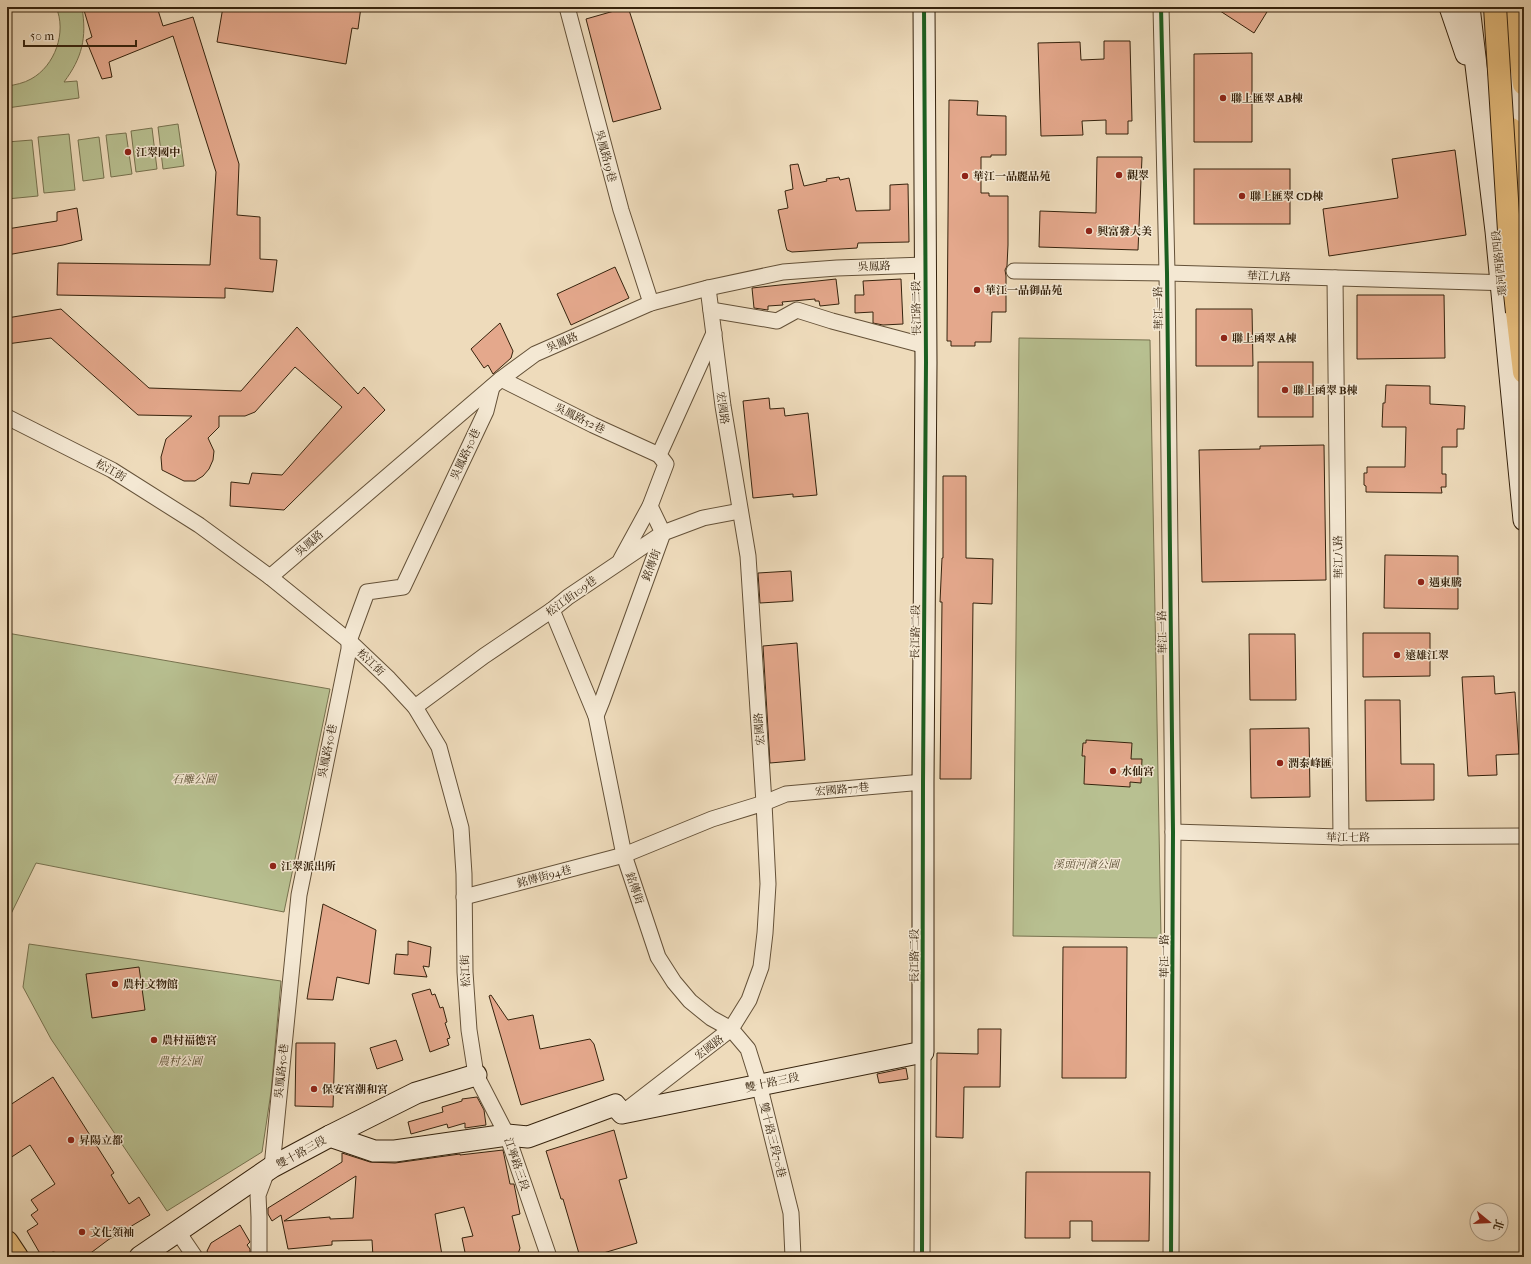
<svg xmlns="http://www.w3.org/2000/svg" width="1531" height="1264" font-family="'IM FELL French Canon','Noto Serif TC',serif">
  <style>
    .green { fill: #b8c091; stroke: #77724f }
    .building { fill: #e4a88c; stroke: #36230d; fill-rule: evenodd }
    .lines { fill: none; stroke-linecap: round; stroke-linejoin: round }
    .street-casing { stroke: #645138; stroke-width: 17 }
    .secondary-casing { stroke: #36230d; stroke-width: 23 }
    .primary-casing { stroke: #36230d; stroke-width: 24 }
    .highway-casing { stroke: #36230d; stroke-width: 24 }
    .street { stroke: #f4e8d3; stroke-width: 15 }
    .secondary { stroke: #f4e8d3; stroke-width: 21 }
    .primary { stroke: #e7be7e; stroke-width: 22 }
    .highway { stroke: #e7be7e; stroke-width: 22 }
    .highway-bridge-casing { stroke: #36230d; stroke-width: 24; stroke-linecap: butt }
    .highway-bridge { stroke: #e7be7e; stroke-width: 22 }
    .cycleway-casing { stroke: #f4e8d3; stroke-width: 6 }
    .cycleway { stroke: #1b5e20; stroke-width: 4 }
    .poi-dot { fill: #8f2418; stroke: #f4e8d3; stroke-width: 1.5 }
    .labels { text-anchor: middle; stroke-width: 3; stroke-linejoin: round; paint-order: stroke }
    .poi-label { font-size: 11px; font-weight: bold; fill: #36230d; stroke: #f4e8d3; text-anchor: start }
    .street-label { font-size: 11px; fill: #36230d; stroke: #f4e8d3 }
    .park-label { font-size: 11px; font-style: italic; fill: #564a2e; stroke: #f4e8d3 }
  </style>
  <rect width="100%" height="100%" fill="#eedbbb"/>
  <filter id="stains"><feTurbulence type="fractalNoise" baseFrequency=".005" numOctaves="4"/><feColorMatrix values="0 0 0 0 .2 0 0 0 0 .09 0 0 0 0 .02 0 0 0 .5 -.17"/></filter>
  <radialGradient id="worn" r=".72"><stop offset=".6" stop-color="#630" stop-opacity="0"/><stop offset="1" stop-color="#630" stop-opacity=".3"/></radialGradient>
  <g class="green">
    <path d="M 56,7 L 82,8 C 87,38 82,58 64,82 L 77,81 L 79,98 L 7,108 L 7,86 C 15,85 24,83 31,79 C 55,66 67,32 56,7 Z"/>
    <path d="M 178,124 L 184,166 L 163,169 L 158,127 Z"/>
    <path d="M 152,128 L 157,169 L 136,172 L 131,131 Z"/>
    <path d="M 126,133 L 132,174 L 111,177 L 106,135 Z"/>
    <path d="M 69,134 L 75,190 L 44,193 L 38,137 Z"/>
    <path d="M 99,137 L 104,178 L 83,181 L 78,140 Z"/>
    <path d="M 32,140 L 38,196 L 7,199 L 7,142 Z"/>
    <path d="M 1019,338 L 1150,340 L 1161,938 L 1013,936 Z"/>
    <path d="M 7,633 L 330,689 L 284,912 L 36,863 L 7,922 Z"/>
    <path d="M 29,944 L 281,981 L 271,1092 L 262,1152 L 167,1211 L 51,1039 L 23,987 Z"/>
  </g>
  <g class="building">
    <path d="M 83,7 L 157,7 L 163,26 L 193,17 L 239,164 L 237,215 L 260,217 L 260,259 L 277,260 L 273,292 L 225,288 L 225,298 L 57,295 L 58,263 L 210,265 L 216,172 L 173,36 L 109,62 L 112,77 L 102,79 L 86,40 L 92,37 Z"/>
    <path d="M 223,7 L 361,7 L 358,29 L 352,28 L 346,64 L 217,42 Z"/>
    <path d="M 628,7 L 661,109 L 613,122 L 586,19 Z"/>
    <path d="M 1214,7 L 1270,7 L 1254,33 Z"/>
    <path d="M 1104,41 L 1130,41 L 1132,121 L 1128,121 L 1128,134 L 1106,134 L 1106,120 L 1082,121 L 1083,135 L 1041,136 L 1038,43 L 1080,42 L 1081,60 L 1104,59 Z"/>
    <path d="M 1252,53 L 1252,142 L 1194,142 L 1194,54 Z"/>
    <path d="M 949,100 L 978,101 L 977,115 L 1006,116 L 1006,155 L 991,155 L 991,157 L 981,157 L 981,193 L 989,193 L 989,196 L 1008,196 L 1008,245 L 1007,266 L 1005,270 L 1006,276 L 1006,312 L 992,312 L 991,342 L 975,342 L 975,346 L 951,346 L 951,341 L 947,341 Z"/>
    <path d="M 1455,150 L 1466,235 L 1329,256 L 1323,209 L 1398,198 L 1392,159 Z"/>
    <path d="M 1097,157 L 1142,157 L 1138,250 L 1039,247 L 1040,211 L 1096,213 Z"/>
    <path d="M 798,164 L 804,186 L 827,181 L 826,179 L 839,177 L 840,180 L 849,178 L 856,211 L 890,210 L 890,185 L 908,184 L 909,242 L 858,243 L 857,248 L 792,252 L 787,250 L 786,247 L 778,210 L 788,208 L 785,191 L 793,189 L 790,165 Z"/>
    <rect x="1194" y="169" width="96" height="55"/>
    <path d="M 77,208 L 82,240 L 63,245 L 7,255 L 7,229 L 57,221 L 57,212 Z"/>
    <path d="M 615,267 L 629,298 L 571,325 L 557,294 Z"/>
    <path d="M 836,279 L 839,304 L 820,306 L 819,301 L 815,301 L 815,299 L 782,302 L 783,305 L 768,306 L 768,310 L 754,308 L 752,288 Z"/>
    <path d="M 901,279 L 903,324 L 883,325 L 873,323 L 873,312 L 855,313 L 855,295 L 864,295 L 863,281 Z"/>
    <path d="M 1357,295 L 1444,295 L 1445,358 L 1357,359 Z"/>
    <path d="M 61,309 L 149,388 L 241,391 L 297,327 L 358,394 L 364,387 L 385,410 L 284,510 L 230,506 L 231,482 L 249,484 L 252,473 L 282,475 L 342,407 L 295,367 L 255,412 L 245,416 L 219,416 L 219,427 L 208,438 L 214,451 L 213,460 L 209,469 L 203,476 L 195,481 L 184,481 L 162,470 L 161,457 L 166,439 L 192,416 L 138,415 L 51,338 L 7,344 L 7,318 Z"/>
    <path d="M 1196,309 L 1252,309 L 1253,366 L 1196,366 Z"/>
    <path d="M 500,323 L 513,351 L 511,358 L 493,374 L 488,365 L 484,368 L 471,349 Z"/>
    <rect x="1258" y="362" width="55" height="55"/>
    <path d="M 1386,385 L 1430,386 L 1430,404 L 1465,406 L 1464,429 L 1457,429 L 1457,447 L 1442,447 L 1442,474 L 1446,474 L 1446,487 L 1441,487 L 1442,493 L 1366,492 L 1366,486 L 1364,485 L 1364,473 L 1367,473 L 1367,467 L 1405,467 L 1406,427 L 1382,427 L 1383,403 L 1385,403 Z"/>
    <path d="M 769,398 L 770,409 L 784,408 L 785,416 L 808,413 L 817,495 L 793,497 L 793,494 L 753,498 L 743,401 Z"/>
    <path d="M 1324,445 L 1326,580 L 1202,582 L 1199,450 L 1260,449 L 1260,446 Z"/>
    <path d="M 943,476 L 966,476 L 966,558 L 993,559 L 992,604 L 973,603 L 971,779 L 940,779 L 942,602 L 940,602 L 942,558 L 943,558 Z"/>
    <path d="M 1385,555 L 1458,556 L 1458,609 L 1384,608 Z"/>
    <path d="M 791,571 L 793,601 L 760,603 L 758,573 Z"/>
    <path d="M 1363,633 L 1430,633 L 1430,676 L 1363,677 Z"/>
    <path d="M 1249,634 L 1295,634 L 1296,700 L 1250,700 Z"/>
    <path d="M 797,643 L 805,760 L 770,763 L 763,646 Z"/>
    <path d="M 1494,676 L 1495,694 L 1515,692 L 1519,754 L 1496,755 L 1497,775 L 1468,776 L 1462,677 Z"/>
    <path d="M 1365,700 L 1400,700 L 1401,764 L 1434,764 L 1434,800 L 1366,801 Z"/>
    <path d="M 1309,728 L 1310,797 L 1251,798 L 1250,729 Z"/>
    <path d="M 1086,740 L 1132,743 L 1131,759 L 1142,759 L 1141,783 L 1130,782 L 1130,787 L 1084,784 L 1085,756 L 1082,756 L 1083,743 L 1086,743 Z"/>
    <path d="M 323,904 L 376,930 L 369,984 L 337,977 L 333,1000 L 307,999 Z"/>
    <path d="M 408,941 L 431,947 L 429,967 L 423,966 L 427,977 L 394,974 L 396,954 L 408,955 Z"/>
    <path d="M 1063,947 L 1127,947 L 1126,1078 L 1062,1078 Z"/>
    <path d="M 139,967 L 145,1010 L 92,1018 L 86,974 Z"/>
    <path d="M 430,989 L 432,995 L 435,994 L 440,1008 L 443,1007 L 447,1022 L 445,1023 L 450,1038 L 447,1039 L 449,1045 L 430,1052 L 412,994 Z"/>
    <path d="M 491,995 L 508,1020 L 533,1015 L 540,1049 L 590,1039 L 594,1044 L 604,1080 L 521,1105 L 489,996 Z"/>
    <path d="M 978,1029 L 1001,1029 L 1000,1087 L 964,1087 L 963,1138 L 936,1137 L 937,1053 L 978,1054 Z"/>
    <path d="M 396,1040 L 403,1060 L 377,1069 L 370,1048 Z"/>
    <path d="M 296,1043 L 335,1043 L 333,1107 L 295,1106 Z"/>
    <path d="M 906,1068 L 908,1079 L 879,1083 L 877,1074 Z"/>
    <path d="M 53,1077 L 114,1173 L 111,1175 L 129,1204 L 139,1197 L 150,1215 L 108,1240 L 88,1255 L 80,1257 L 53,1252 L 42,1257 L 27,1231 L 38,1224 L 31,1215 L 38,1210 L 31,1200 L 55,1184 L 30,1145 L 7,1160 L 7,1107 Z"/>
    <path d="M 477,1097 L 484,1110 L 486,1125 L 465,1128 L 465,1123 L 448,1128 L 447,1124 L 411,1134 L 408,1122 L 443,1112 L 442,1107 L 462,1101 L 462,1099 Z"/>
    <path d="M 614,1130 L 627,1178 L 619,1180 L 637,1243 L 590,1257 L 580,1257 L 563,1199 L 561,1199 L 546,1151 Z"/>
    <path d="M 503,1150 L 510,1184 L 514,1184 L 520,1214 L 512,1216 L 520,1248 L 517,1257 L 466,1257 L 462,1238 L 473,1236 L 464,1207 L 435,1214 L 442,1255 L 428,1257 L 373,1257 L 372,1240 L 332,1241 L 332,1245 L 288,1249 L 281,1215 L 272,1221 L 268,1214 L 268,1208 L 342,1162 L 342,1153 L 370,1162 L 395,1163 L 460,1154 L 460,1155 ZM 356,1176 L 353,1218 L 330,1219 L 330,1217 L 284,1221 Z"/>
    <path d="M 1026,1172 L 1150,1172 L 1149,1241 L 1092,1241 L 1092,1221 L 1070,1221 L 1070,1238 L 1025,1238 Z"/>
    <path d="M 240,1225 L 250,1242 L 247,1245 L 250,1249 L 250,1254 L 245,1257 L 210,1257 L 207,1251 L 211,1243 Z"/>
  </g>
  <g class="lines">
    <defs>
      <g id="street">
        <path d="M 567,7 L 621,210 L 651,303"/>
        <path d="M 1161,7 L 1167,273 L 1173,832 L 1171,1257"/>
        <path d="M 1014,271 L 1167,273 L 1511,283"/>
        <path d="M 1335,278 L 1341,837"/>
        <path d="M 711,310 L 777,321 L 797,310 L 832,321 L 926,346"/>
        <path d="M 501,379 L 593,425 L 659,455"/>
        <path d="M 7,417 L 112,470 L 199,525 L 270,577 L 349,641 L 389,679 L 415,707 L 439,747 L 461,828 L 464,874 L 465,972 L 469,1030 L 476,1075 L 507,1135 L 549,1257"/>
        <path d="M 621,559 L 650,506 L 666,464 L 659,455 L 714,333"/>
        <path d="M 270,577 L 501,379 L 535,354 L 651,303 L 708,288 L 783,272 L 837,268 L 925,265"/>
        <path d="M 552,610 L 596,716 L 624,855 L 658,957 L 674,982 L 690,1001 L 711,1018 L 731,1029 L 748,1049 L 759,1084 L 791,1213 L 793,1257"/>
        <path d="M 415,707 L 484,656 L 552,610 L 568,597 L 663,533 L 703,518 L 740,511"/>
        <path d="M 596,716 L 602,701 L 663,533 L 650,506"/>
        <path d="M 1173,832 L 1341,837 L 1524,836"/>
        <path d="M 464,897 L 624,855 L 712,819 L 764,803 L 786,794 L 923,782"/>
        <path d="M 625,1111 L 731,1029 L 749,1000 L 761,967 L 765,933 L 768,884 L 764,803 L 748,556 L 723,406 L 708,288"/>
        <path d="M 272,1167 L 299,895 L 349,649 L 349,641 L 367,592 L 403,587 L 486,411 L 492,387"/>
        <path d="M 178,1232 L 195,1257"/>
        <path d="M 259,1257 L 259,1217 L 258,1195 L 267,1171"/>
        <path d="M 922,1257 L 923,1052"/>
      </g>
      <g id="secondary">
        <path d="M 1450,7 L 1466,54"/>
        <path d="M 1469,7 L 1496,231 L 1524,520"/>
        <path d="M 1507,53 L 1519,147"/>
        <path d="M 330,1136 L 374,1151 L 395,1151 L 507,1135 L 528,1137 L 615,1105 L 622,1113 L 923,1052 L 923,782 L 926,362 L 924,7"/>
        <path d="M 140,1257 L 272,1167 L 330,1136 L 416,1093 L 476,1075"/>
      </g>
      <path id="primary" d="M 7,1242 L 17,1257"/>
      <g id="highway">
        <path d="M 1513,7 L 1524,84"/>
        <path d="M 1511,129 L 1524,221"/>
        <path d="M 1517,312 L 1524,372"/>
      </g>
    </defs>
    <use href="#street" class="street-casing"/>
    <use href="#secondary" class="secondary-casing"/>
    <use href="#primary" class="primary-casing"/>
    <use href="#highway" class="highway-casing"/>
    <use href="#street" class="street"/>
    <use href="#secondary" class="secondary"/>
    <use href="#primary" class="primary"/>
    <use href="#highway" class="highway"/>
    <defs>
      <path id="highway-bridge" d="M 1495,7 L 1510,247 L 1517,312"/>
    </defs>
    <use href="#highway-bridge" class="highway-bridge-casing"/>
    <use href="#highway-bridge" class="highway-bridge"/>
    <defs>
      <g id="cycleway">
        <path d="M 1161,7 L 1167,273 L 1173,832 L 1171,1257"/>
        <path d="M 922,1257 L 923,782 L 926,362 L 924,7"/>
      </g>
    </defs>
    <use href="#cycleway" class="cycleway-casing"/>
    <use href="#cycleway" class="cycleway"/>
  </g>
  <g class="poi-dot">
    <circle cx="1223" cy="98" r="4"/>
    <circle cx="128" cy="152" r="4"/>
    <circle cx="1119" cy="175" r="4"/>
    <circle cx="965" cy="176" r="4"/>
    <circle cx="1242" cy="196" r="4"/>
    <circle cx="1089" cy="231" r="4"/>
    <circle cx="977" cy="290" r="4"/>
    <circle cx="1224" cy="338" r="4"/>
    <circle cx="1285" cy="390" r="4"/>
    <circle cx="1421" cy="582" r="4"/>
    <circle cx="1397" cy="655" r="4"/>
    <circle cx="1280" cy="763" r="4"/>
    <circle cx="1113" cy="771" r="4"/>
    <circle cx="273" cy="866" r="4"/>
    <circle cx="115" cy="984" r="4"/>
    <circle cx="154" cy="1040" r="4"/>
    <circle cx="314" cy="1089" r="4"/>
    <circle cx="71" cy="1140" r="4"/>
    <circle cx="82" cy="1232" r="4"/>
  </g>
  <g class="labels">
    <g class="poi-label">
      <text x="1231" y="102">聯上匯翠 AB棟</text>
      <text x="136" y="156">江翠國中</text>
      <text x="1127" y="179">觀翠</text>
      <text x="973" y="180">華江一品麗品苑</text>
      <text x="1250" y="200">聯上匯翠 CD棟</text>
      <text x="1097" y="235">興富發大美</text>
      <text x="985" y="294">華江一品御品苑</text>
      <text x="1232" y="342">聯上函翠 A棟</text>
      <text x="1293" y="394">聯上函翠 B棟</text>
      <text x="1429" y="586">遇東騰</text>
      <text x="1405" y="659">遠雄江翠</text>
      <text x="1288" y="767">潤泰峰匯</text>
      <text x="1121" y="775">水仙宮</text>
      <text x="281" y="870">江翠派出所</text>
      <text x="123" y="988">農村文物館</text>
      <text x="162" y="1044">農村福德宮</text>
      <text x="322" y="1093">保安宮潮和宮</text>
      <text x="79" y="1144">昇陽立都</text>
      <text x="90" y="1236">文化領袖</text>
    </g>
    <g class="street-label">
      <text transform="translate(606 156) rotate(75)" y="4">吳鳳路19巷</text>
      <text transform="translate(1499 263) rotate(-96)" y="4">環河西路四段</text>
      <text transform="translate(874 266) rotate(-2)" y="4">吳鳳路</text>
      <text transform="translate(1269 276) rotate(2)" y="4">華江九路</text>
      <text transform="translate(916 308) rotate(-91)" y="4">長江路二段</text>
      <text transform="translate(1158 308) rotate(-91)" y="4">華江一路</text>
      <text transform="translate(562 342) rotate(-24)" y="4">吳鳳路</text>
      <text transform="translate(723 408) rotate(82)" y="4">宏國路</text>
      <text transform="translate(580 418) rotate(26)" y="4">吳鳳路52巷</text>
      <text transform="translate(465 454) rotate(-65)" y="4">吳鳳路50巷</text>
      <text transform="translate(111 470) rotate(29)" y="4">松江街</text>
      <text transform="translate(309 543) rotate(-41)" y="4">吳鳳路</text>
      <text transform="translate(1338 557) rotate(-91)" y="4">華江八路</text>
      <text transform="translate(651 565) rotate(-70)" y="4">銘傳街</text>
      <text transform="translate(571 596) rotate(-36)" y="4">松江街109巷</text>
      <text transform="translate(915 632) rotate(-89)" y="4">長江路二段</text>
      <text transform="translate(1162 632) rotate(-91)" y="4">華江一路</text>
      <text transform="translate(371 662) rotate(44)" y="4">松江街</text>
      <text transform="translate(759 729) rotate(-94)" y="4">宏國路</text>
      <text transform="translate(327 751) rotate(-78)" y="4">吳鳳路50巷</text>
      <text transform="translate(842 789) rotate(-5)" y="4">宏國路77巷</text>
      <text x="1348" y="841">華江七路</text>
      <text transform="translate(544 876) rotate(-15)" y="4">銘傳街94巷</text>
      <text transform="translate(635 888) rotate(71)" y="4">銘傳街</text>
      <text transform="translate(914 956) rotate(-90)" y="4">長江路二段</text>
      <text transform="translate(1164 956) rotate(-90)" y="4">華江一路</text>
      <text transform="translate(465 971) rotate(-93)" y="4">松江街</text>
      <text transform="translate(709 1047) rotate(-37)" y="4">宏國路</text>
      <text transform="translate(281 1071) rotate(-84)" y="4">吳鳳路50巷</text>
      <text transform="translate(772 1082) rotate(-12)" y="4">雙十路三段</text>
      <text transform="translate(773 1140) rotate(76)" y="4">雙十路三段70巷</text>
      <text transform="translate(301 1152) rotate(-29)" y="4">雙十路三段</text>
      <text transform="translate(517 1164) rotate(71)" y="4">江寧路三段</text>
    </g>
    <g class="park-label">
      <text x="194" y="783">石雕公園</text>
      <text x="1086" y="868">溪頭河濱公園</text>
      <text x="180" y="1065">農村公園</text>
    </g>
  </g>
  <rect width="1531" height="1264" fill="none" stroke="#eedbbb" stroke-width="24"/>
  <rect x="8" y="8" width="1515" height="1248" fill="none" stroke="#36230d" stroke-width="2"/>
  <rect x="12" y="12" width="1507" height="1240" fill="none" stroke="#36230d"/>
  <g transform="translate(1489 1222) rotate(108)"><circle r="19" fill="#f4e8d3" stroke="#a89984"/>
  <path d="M0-3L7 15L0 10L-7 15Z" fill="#8f2418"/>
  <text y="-6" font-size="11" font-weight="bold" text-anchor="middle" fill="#36230d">北</text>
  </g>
  <path d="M24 40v6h112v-6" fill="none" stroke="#36230d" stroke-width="2"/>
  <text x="30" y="40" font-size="12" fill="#36230d" stroke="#f4e8d3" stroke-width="3" paint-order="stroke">50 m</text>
  <rect width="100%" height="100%" filter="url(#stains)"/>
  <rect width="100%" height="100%" fill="url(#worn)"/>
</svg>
